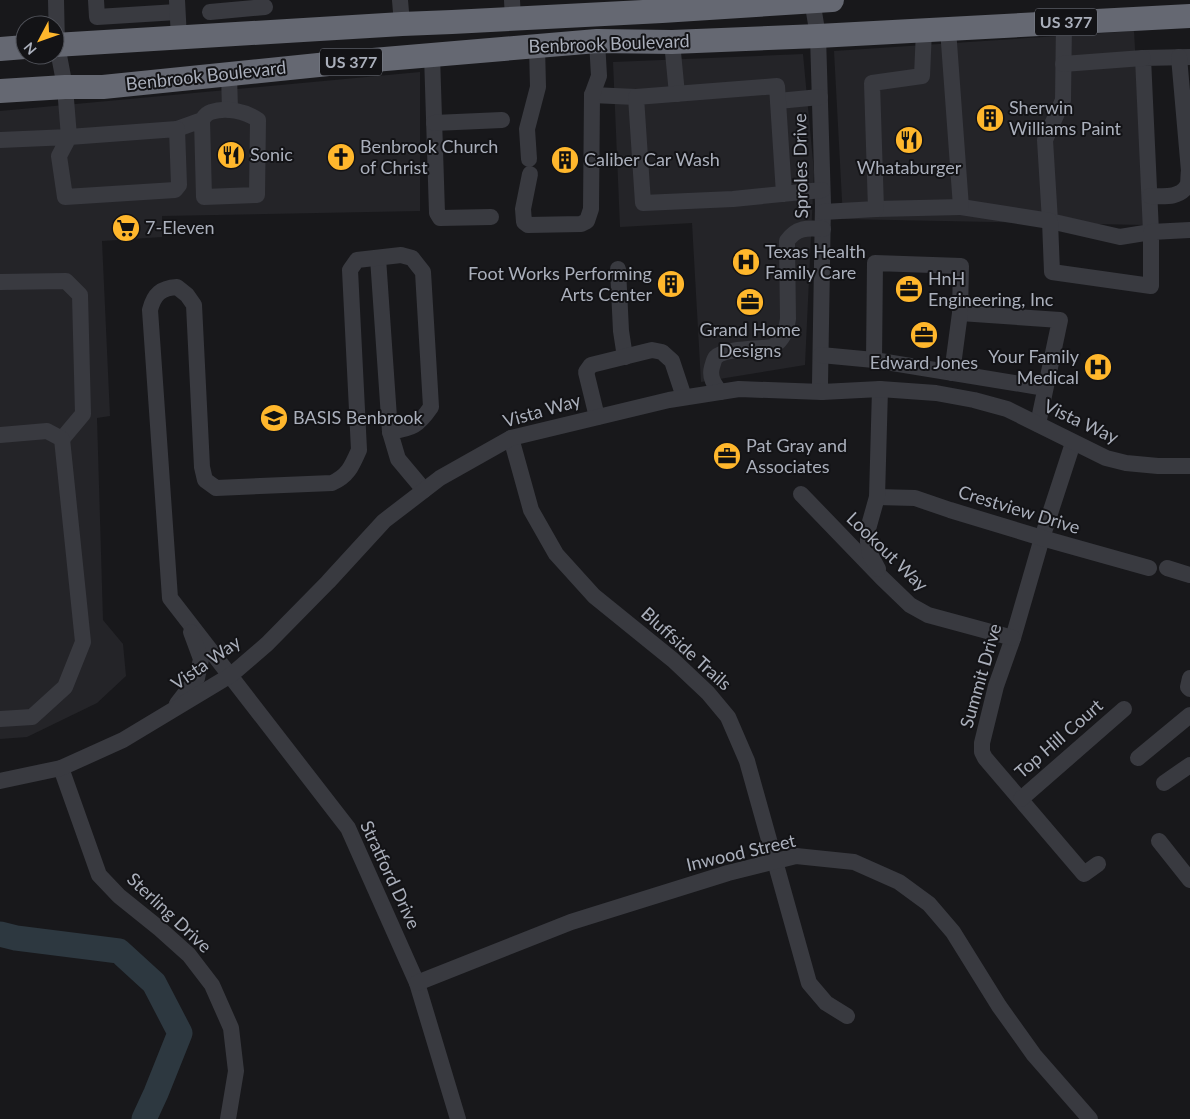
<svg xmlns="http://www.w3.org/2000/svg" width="1190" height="1119" font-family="Lato,sans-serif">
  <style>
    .built { fill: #242428 }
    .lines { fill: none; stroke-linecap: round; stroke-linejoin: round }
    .river { stroke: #2d3840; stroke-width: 25 }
    .minor { stroke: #393a40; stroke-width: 16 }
    .highway { stroke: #656872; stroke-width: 24 }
    .labels { text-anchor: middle; stroke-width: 4; stroke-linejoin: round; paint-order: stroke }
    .shield { fill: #131316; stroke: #7d808a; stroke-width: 1 }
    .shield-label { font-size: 16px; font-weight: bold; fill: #aaafbb }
    .street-label { font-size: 18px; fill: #aaafbb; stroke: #131316 }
    .poi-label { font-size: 18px; fill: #aaafbb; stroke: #131316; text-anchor: start }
  </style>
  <rect width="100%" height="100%" fill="#18181b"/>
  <g class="built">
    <path d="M 1134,31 L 1145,225 L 843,219 L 834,51 Z"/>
    <path d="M 803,54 L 814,172 L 805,365 L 701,382 L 692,223 L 620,227 L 613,62 Z"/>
    <path d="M 420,72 L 420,211 L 162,216 L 162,237 L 102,241 L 110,416 L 97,418 L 103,620 L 123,644 L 126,676 L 97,703 L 27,737 L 0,739 L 0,111 Z"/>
  </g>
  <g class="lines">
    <path class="river" d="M 0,934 L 16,938 L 119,951 L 154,983 L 180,1033 L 156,1093 L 144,1119"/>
    <g class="minor">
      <path d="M 96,0 L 97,17 L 177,12"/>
      <path d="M 177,0 L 179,38"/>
      <path d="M 400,0 L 402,24"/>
      <path d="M 512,0 L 513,19"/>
      <path d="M 812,0 L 818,36 L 823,204 L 820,384 L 822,392"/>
      <path d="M 210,12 L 265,7"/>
      <path d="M 1064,22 L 1063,100 L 1045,140 L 1050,221 L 1120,237 L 1151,232 L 1143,58 L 1190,57"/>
      <path d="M 672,42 L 677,94"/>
      <path d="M 432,55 L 437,213 L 440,218 L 491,217"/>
      <path d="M 1063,64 L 1143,58"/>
      <path d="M 229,74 L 230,110"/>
      <path d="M 592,95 L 636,97"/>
      <path d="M 778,101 L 820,97"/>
      <path d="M 434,123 L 502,120"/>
      <path d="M 177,129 L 202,120 L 204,197 L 257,195 L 258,120 C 245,111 226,107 211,112 C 207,113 204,117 202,120"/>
      <path d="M 0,140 L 69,137 L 177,129 L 179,185 L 175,190 L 65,197 L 59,156 L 69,137 L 65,87 L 57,45 L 56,0"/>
      <path d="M 529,159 L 527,129 L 538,87 L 537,46"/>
      <path d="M 530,174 L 523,209 L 524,222 L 528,225 L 581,224 L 587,221 L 591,209 L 592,95 L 599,76 L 597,41"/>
      <path d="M 784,194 L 777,86 L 636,97 L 643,203 L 733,199 L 822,190"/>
      <path d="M 1150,196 C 1162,196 1179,199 1187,186 C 1189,183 1188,175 1189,171 L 1179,57"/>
      <path d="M 961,207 L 1050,221 L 1052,272 L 1151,286 L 1151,232 L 1190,230"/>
      <path d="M 876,209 L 961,207 L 948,29"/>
      <path d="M 823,212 L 876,209 L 872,83 L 922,76 L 924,30"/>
      <path d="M 378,258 L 390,432"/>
      <path d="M 618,269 L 621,331 L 625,357"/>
      <path d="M 0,282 L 66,281 L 80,295 L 83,414 L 62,439"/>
      <path d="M 821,355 L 874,360 L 1045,388"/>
      <path d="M 874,360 L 875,263 L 961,266 L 960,313 L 1060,320 L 1038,424"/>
      <path d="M 952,373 L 960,313"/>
      <path d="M 720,392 C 714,384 709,377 712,367 C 713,364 714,359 716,357 C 724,348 761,349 773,347 C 783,339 786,332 788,319 L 787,241 C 797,227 807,228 823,229"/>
      <path d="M 597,417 L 586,372 L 591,365 L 652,350 L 662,352 L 672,361 L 684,397"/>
      <path d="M 0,435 L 47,431 L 62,439 L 83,642 L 65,687 L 32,717 L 0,719"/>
      <path d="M 511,438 L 531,510 L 556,554 L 594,596 L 673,660 L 708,693 L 728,717 L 747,761 L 809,983 L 826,1003 L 847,1016"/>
      <path d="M 1073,443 L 1042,538 L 1013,638 L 996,686 L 982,743 L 982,752 L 985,758 L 1084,874 L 1098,864"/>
      <path d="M 424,490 L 398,459 L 390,432 C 413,428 418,426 431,407 L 423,272 L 412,258 L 401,255 L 357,260 L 350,270 L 359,450 C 352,466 348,476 332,483 L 216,488 L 205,480 L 202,467 L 194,305 L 187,295 L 177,287 C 161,288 154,294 150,310 L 170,598 L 348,828 L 417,983 L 458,1119"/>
      <path d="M 801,494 L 882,578 L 910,605 L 928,615 L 1013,638"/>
      <path d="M 877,497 L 915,498 L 950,510 L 1042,538 L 1149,568"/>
      <path d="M 1167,568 L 1190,575"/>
      <path d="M 878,569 L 870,554 L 868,542 L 868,529 L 877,497 L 880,389"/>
      <path d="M 1190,678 L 1188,687 L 1190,689"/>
      <path d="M 177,704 L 197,678 L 201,659 L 191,632"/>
      <path d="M 1138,758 L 1190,715"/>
      <path d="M 61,768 L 99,875 L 119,896 L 160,929 L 189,955 L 212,985 L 231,1028 L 236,1071 L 228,1119"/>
      <path d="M 0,781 L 61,768 L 123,740 L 231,675 L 267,644 L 328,582 L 384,521 L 440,478 L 511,438 L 669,400 L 739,389 L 822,392 L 880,389 L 936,393 L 974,400 L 1007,409 L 1106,458 L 1126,463 L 1158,466 L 1190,466"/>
      <path d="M 1164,783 L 1190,765"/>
      <path d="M 1021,799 L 1124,709"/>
      <path d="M 1159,841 L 1190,880"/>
      <path d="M 417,983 L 571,922 L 728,873 L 796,856 L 854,862 L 899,882 L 929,904 L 953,932 L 999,1006 L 1034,1055 L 1090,1119"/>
    </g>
    <g class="highway">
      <path d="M 55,45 L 402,24 L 452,22 L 662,11 L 832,0"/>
      <path d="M 0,49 L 25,47"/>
      <path d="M 0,91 L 65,87 L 103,87 L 338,63 L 597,41 L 672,42 L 818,36 L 1190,16"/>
    </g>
  </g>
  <defs>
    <symbol id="building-disc" viewBox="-11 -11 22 22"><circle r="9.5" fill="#ffb72c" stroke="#131316"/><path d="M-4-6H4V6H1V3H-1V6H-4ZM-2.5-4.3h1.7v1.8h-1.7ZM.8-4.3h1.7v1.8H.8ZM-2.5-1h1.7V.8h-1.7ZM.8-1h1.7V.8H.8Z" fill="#111"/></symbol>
    <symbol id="restaurant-disc" viewBox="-11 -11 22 22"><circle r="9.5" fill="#ffb72c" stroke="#131316"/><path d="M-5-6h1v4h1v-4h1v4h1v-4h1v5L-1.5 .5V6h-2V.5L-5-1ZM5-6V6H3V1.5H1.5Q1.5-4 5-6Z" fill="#111"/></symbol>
    <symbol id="church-disc" viewBox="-11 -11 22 22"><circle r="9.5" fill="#ffb72c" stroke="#131316"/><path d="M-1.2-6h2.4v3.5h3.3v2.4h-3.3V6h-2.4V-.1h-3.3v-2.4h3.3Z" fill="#111"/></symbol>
    <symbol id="supermarket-disc" viewBox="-11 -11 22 22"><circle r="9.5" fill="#ffb72c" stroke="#131316"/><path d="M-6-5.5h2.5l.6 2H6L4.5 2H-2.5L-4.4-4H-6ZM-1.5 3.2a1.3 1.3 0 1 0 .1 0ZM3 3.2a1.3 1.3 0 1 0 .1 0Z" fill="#111"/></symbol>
    <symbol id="hospital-disc" viewBox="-11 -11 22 22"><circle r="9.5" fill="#ffb72c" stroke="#131316"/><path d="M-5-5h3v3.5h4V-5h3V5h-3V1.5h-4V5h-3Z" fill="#111"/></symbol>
    <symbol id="office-disc" viewBox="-11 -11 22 22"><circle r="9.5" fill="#ffb72c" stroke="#131316"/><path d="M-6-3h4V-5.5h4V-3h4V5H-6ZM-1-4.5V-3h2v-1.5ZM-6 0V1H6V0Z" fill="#111"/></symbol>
    <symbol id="school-disc" viewBox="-11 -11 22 22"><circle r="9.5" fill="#ffb72c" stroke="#131316"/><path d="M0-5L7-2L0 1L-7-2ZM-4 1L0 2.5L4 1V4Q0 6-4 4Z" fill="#111"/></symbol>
  </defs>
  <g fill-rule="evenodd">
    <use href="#building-disc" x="974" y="102" width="32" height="32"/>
    <use href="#restaurant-disc" x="893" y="124" width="32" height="32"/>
    <use href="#restaurant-disc" x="215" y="139" width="32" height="32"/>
    <use href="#church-disc" x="325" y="141" width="32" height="32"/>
    <use href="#building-disc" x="549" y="144" width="32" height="32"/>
    <use href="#supermarket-disc" x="110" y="212" width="32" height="32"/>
    <use href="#hospital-disc" x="730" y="246" width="32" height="32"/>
    <use href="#building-disc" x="655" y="268" width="32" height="32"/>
    <use href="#office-disc" x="893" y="273" width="32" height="32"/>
    <use href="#office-disc" x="734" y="286" width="32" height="32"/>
    <use href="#office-disc" x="908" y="319" width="32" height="32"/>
    <use href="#hospital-disc" x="1082" y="351" width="32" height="32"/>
    <use href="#school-disc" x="258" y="402" width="32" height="32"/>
    <use href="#office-disc" x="711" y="440" width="32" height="32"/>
  </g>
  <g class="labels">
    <g class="shield">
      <rect x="1035" y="8.5" width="62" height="27" rx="4"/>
      <rect x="320" y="48.5" width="62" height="27" rx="4"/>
    </g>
    <g class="shield-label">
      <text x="1066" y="28">US 377</text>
      <text x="351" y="68">US 377</text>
    </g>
    <g class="street-label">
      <text transform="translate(609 44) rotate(-2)" y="6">Benbrook Boulevard</text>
      <text transform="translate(206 76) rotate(-6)" y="6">Benbrook Boulevard</text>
      <text transform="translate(801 166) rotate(-91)" y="6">Sproles Drive</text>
      <text transform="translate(542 411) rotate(-16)" y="6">Vista Way</text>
      <text transform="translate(1081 422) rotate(25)" y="6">Vista Way</text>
      <text transform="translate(1019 510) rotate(17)" y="6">Crestview Drive</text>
      <text transform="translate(887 552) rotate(44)" y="6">Lookout Way</text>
      <text transform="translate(686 649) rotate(42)" y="6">Bluffside Trails</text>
      <text transform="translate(206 663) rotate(-35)" y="6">Vista Way</text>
      <text transform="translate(981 676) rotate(-74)" y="6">Summit Drive</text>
      <text transform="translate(1059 739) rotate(-41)" y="6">Top Hill Court</text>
      <text transform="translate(741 853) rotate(-13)" y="6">Inwood Street</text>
      <text transform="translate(390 875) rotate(65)" y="6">Stratford Drive</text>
      <text transform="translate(169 913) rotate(43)" y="6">Sterling Drive</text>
    </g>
    <g class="poi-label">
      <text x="1009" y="114">Sherwin<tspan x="1009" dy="21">Williams Paint</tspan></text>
      <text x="360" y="153">Benbrook Church<tspan x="360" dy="21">of Christ</tspan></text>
      <text x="250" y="161">Sonic</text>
      <text x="584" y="166">Caliber Car Wash</text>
      <text x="909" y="174" text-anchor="middle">Whataburger</text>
      <text x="145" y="234">7-Eleven</text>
      <text x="765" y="258">Texas Health<tspan x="765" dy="21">Family Care</tspan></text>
      <text x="652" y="280" text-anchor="end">Foot Works Performing<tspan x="652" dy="21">Arts Center</tspan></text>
      <text x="928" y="285">HnH<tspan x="928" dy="21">Engineering, Inc</tspan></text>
      <text x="750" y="336" text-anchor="middle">Grand Home<tspan x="750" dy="21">Designs</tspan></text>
      <text x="1079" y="363" text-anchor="end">Your Family<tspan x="1079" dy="21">Medical</tspan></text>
      <text x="924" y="369" text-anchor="middle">Edward Jones</text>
      <text x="293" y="424">BASIS Benbrook</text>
      <text x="746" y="452">Pat Gray and<tspan x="746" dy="21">Associates</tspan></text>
    </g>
  </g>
  <g transform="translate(40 40) rotate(229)"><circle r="24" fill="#131316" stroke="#4f5158"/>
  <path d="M0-4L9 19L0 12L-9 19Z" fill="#ffb72c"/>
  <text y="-8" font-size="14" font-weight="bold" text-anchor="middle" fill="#aaafbb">N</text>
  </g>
</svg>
